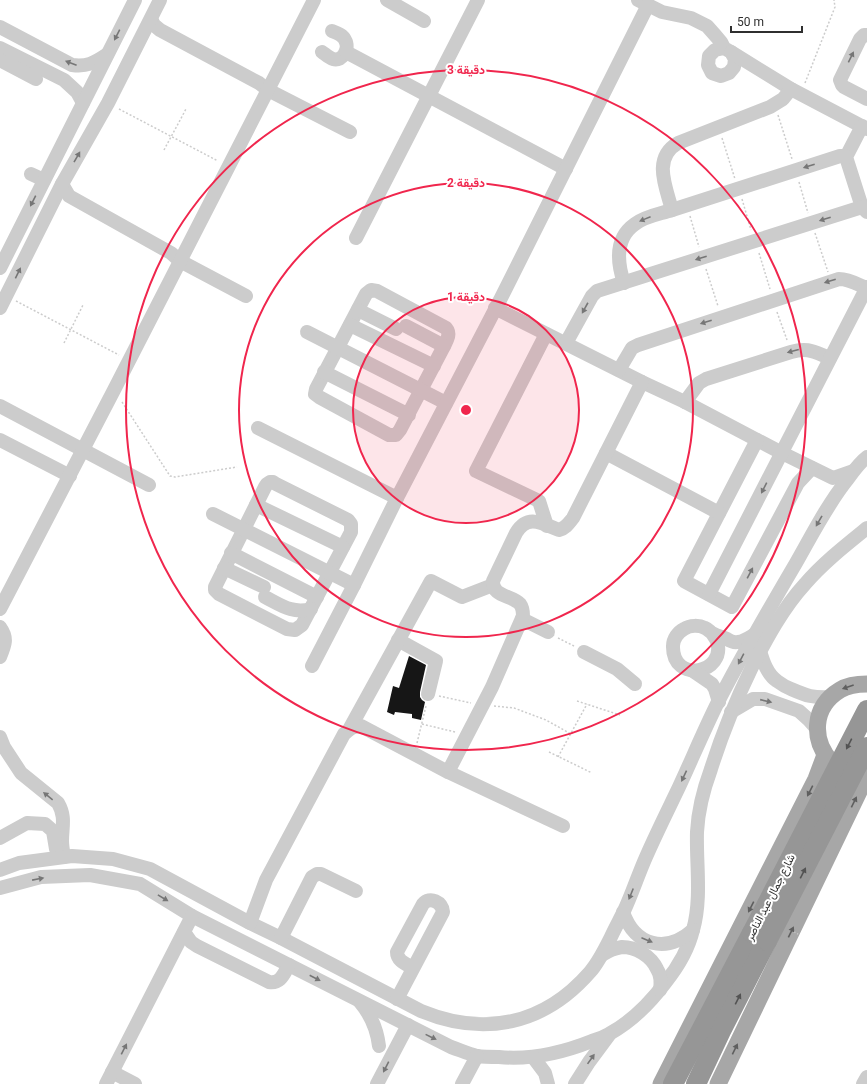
<svg xmlns="http://www.w3.org/2000/svg" width="867" height="1084" font-family="Roboto,Vazirmatn,sans-serif">
  <style>
    .building { fill: #161616 }
    .lines { fill: none; stroke-linecap: round; stroke-linejoin: round }
    .path { stroke: #ccc; stroke-width: 1.5; stroke-dasharray: 2 2; stroke-linecap: butt }
    .minor { stroke: #ccc; stroke-width: 14 }
    .major { stroke: #a7a7a7; stroke-width: 17 }
    .highway { stroke: #969696; stroke-width: 20 }
    .path-bridge { stroke: #ccc; stroke-width: 1.5; stroke-dasharray: 2 2; stroke-linecap: butt }
    .highway-bridge { stroke: #969696; stroke-width: 20 }
    .oneway { fill: #767676 }
    .oneway2 { fill: #5f5f5f }
    .oneway3 { fill: #535353 }
    .ring { fill: none; stroke: #f0264d; stroke-width: 2 }
    .labels { text-anchor: middle; stroke-width: 4; stroke-linejoin: round; paint-order: stroke }
    .street-label { font-size: 11px; fill: #2f2f2f; stroke: #fff }
    .centre { fill: #f0264d; stroke: #fff; stroke-width: 2 }
    .ring-label { font-size: 12px; text-anchor: middle; font-weight: bold; fill: #f0264d; stroke: #fff; stroke-width: 4; stroke-linejoin: round; paint-order: stroke }
  </style>
  <rect width="100%" height="100%" fill="#fff"/>
  <path class="building" d="M 409,656 L 426,665 L 420,692 L 420,697 L 422,700 L 425,702 L 421,720 L 412,718 L 412,714 L 395,712 L 394,715 L 387,712 L 393,686 L 399,688 Z"/>
  <g class="lines">
    <g class="path">
      <path d="M 805,83 L 835,7 L 834,0"/>
      <path d="M 119,109 L 218,161"/>
      <path d="M 778,115 L 792,159"/>
      <path d="M 722,138 L 735,179"/>
      <path d="M 164,150 L 186,109"/>
      <path d="M 799,182 L 808,213"/>
      <path d="M 742,199 L 751,230"/>
      <path d="M 690,216 L 699,247"/>
      <path d="M 815,233 L 828,272"/>
      <path d="M 759,253 L 770,289"/>
      <path d="M 706,269 L 718,306"/>
      <path d="M 16,301 L 119,355"/>
      <path d="M 777,312 L 787,340"/>
      <path d="M 64,343 L 83,305"/>
      <path d="M 122,402 L 170,476 L 175,477 L 237,467"/>
      <path d="M 558,638 L 574,646"/>
      <path d="M 439,696 L 471,703"/>
      <path d="M 577,701 L 620,715"/>
      <path d="M 494,706 L 514,708 L 546,720 L 571,734"/>
      <path d="M 422,724 L 455,732"/>
      <path d="M 417,743 L 426,706"/>
      <path d="M 549,752 L 592,773"/>
      <path d="M 558,757 L 587,704"/>
    </g>
    <g class="minor">
      <path d="M 387,0 L 424,21"/>
      <path d="M 638,0 L 662,12 L 691,18 L 707,26 L 715,35 L 721,42 L 724,48 L 731,52 L 735,59 L 734,67 L 729,73 L 721,76 L 712,73 L 708,65 L 709,56 L 715,50 L 724,48"/>
      <path d="M 151,19 L 154,25 L 160,30 L 259,83 L 268,90 L 350,132"/>
      <path d="M 0,27 L 72,65 C 87,67 94,63 106,55"/>
      <path d="M 867,35 L 864,35 L 860,39 L 840,80 L 842,85 L 844,87 L 867,99"/>
      <path d="M 0,48 L 64,80 L 77,92 L 83,103"/>
      <path d="M 322,52 C 325,54 329,58 333,59 C 343,62 350,48 345,40 C 343,35 337,33 332,31"/>
      <path d="M 346,52 L 566,169"/>
      <path d="M 731,52 L 791,89 L 867,129"/>
      <path d="M 0,60 L 36,79"/>
      <path d="M 862,126 L 846,157 L 861,204 L 864,209 L 867,212"/>
      <path d="M 31,174 L 44,180"/>
      <path d="M 62,184 L 69,196 L 171,253 L 180,261 L 246,296"/>
      <path d="M 672,210 C 666,187 652,158 678,143 L 770,107 L 783,99 L 791,89"/>
      <path d="M 356,238 L 478,0"/>
      <path d="M 0,268 L 135,0"/>
      <path d="M 624,283 C 617,262 615,238 635,224 C 645,216 660,214 672,210 L 840,156 L 844,156 L 846,157"/>
      <path d="M 371,290 L 377,291 L 446,328 C 451,334 447,340 444,346 L 400,430 L 396,435 L 389,435 L 319,397 L 315,394 L 316,389 L 366,294 Z"/>
      <path d="M 0,308 L 62,184 L 108,103 L 160,0"/>
      <path d="M 495,308 L 642,382 L 685,402 L 782,453 L 833,478 L 853,471"/>
      <path d="M 358,310 L 396,329"/>
      <path d="M 350,325 L 434,366"/>
      <path d="M 406,326 L 444,346"/>
      <path d="M 307,332 L 446,403"/>
      <path d="M 546,334 L 476,471 L 539,501 L 547,526"/>
      <path d="M 566,343 L 592,296 L 597,291 L 862,207"/>
      <path d="M 619,370 L 632,348 L 638,345 L 839,279 C 849,279 857,284 866,288"/>
      <path d="M 324,372 L 409,415"/>
      <path d="M 685,402 L 699,383 L 706,379 L 791,352 C 808,347 814,352 830,358"/>
      <path d="M 0,406 L 149,485"/>
      <path d="M 258,428 L 397,498"/>
      <path d="M 0,440 L 70,476"/>
      <path d="M 757,440 L 684,581 L 732,607 L 798,483 L 812,468"/>
      <path d="M 606,453 L 719,513"/>
      <path d="M 270,482 L 273,482 L 276,484 L 348,520 L 351,524 L 351,532 L 302,625 L 295,630 L 287,629 L 219,594 L 215,590 L 215,587 L 265,487 L 267,484 Z"/>
      <path d="M 256,505 L 343,547"/>
      <path d="M 213,514 L 354,585"/>
      <path d="M 231,553 L 317,597"/>
      <path d="M 224,568 L 264,587"/>
      <path d="M 709,594 L 867,287"/>
      <path d="M 265,597 C 281,605 292,614 311,609"/>
      <path d="M 0,609 L 114,390 L 314,0"/>
      <path d="M 522,619 L 548,632"/>
      <path d="M 0,627 C 8,638 5,645 0,657"/>
      <path d="M 712,633 C 714,636 716,639 717,641 C 727,674 672,684 673,646 C 673,639 678,632 684,629 C 690,625 699,625 705,628 C 708,629 710,632 712,633 C 717,636 722,637 727,639 C 730,641 734,643 738,642 C 745,641 750,637 755,634"/>
      <path d="M 398,640 L 436,661 L 428,694"/>
      <path d="M 760,651 C 763,661 767,674 777,681 C 781,684 786,687 791,689 C 807,696 813,698 831,697"/>
      <path d="M 584,652 L 617,669 L 635,684"/>
      <path d="M 312,666 L 354,585 L 397,498 L 501,298 L 648,5"/>
      <path d="M 693,671 L 712,684 L 715,689 L 719,702"/>
      <path d="M 731,712 L 753,699 L 765,699 L 799,711 L 809,720 L 817,729"/>
      <path d="M 350,728 L 431,581 L 462,597 L 493,585"/>
      <path d="M 0,737 L 4,747 L 21,773 L 58,803 C 66,817 62,826 62,841 C 62,846 63,851 64,857"/>
      <path d="M 448,772 L 492,687 L 523,616 C 523,612 523,608 520,604 C 512,595 492,597 493,581 L 516,533 C 528,513 543,524 559,530 C 566,528 569,523 573,518 L 642,382"/>
      <path d="M 0,838 L 27,823 L 45,824 L 53,831 L 56,849"/>
      <path d="M 0,870 L 19,863 L 72,856 L 113,859 L 150,869 L 250,923 L 281,938 L 421,1011 C 484,1037 544,1025 590,972 C 598,963 604,951 610,939 C 614,930 619,921 624,911 C 632,894 638,875 646,857 C 656,834 668,810 679,787 C 692,759 704,730 718,702 C 742,655 769,609 796,563 C 812,535 827,505 847,480 C 853,472 859,463 867,457"/>
      <path d="M 0,888 L 41,877 L 90,875 L 140,884 L 192,916 L 451,1047 C 460,1050 468,1054 477,1056 C 484,1057 492,1057 499,1057 C 531,1060 562,1053 592,1041 C 598,1039 604,1037 609,1034 C 631,1022 650,1003 665,983 C 678,967 688,951 693,930 C 702,898 696,864 697,832 C 698,812 704,788 711,769 C 722,734 736,700 752,667 C 767,638 783,608 805,584 C 823,563 846,545 867,528"/>
      <path d="M 623,912 C 635,946 666,954 693,930"/>
      <path d="M 250,923 L 266,880 L 344,734 C 350,729 353,726 361,726 L 448,772 L 563,826"/>
      <path d="M 184,932 L 191,942 L 197,946 L 269,982 C 281,984 284,973 289,965"/>
      <path d="M 281,938 L 312,877 L 317,874 L 321,874 L 356,891"/>
      <path d="M 602,955 C 608,951 615,948 622,947 C 636,947 651,956 657,969 C 661,975 661,983 660,990"/>
      <path d="M 397,999 L 443,912 C 442,902 430,896 423,904 L 397,952 C 397,961 406,964 413,968"/>
      <path d="M 360,1002 C 371,1015 377,1029 379,1046"/>
      <path d="M 533,1057 L 545,1073 L 548,1084"/>
      <path d="M 112,1072 L 135,1084"/>
      <path d="M 106,1084 L 192,916"/>
      <path d="M 377,1084 L 408,1025"/>
      <path d="M 462,1084 L 477,1056"/>
      <path d="M 575,1084 L 589,1062 L 609,1035"/>
      <path d="M 863,1084 L 867,1077"/>
    </g>
    <g class="major">
      <path d="M 832,763 C 811,740 812,707 840,690 C 848,685 858,684 867,684"/>
      <path d="M 661,1084 L 816,779 L 825,755"/>
      <path d="M 718,1084 L 867,775"/>
    </g>
    <g class="highway">
      <path d="M 673,1084 L 752,933"/>
      <path d="M 696,1084 L 721,1031 L 767,941"/>
    </g>
    <path class="path-bridge" d="M 790,930 L 798,934"/>
    <g class="highway-bridge">
      <path d="M 752,933 L 867,710"/>
      <path d="M 767,941 L 867,747"/>
    </g>
  </g>
  <defs><path id="oneway-solid" d="M-6-.8H1V-3.2L6.5 0L1 3.2V.8H-6Z"/></defs>
  <g class="oneway">
    <use href="#oneway-solid" transform="translate(117 35) rotate(117)"/>
    <use href="#oneway-solid" transform="translate(851 57) rotate(-64)"/>
    <use href="#oneway-solid" transform="translate(71 63) rotate(-159)"/>
    <use href="#oneway-solid" transform="translate(77 157) rotate(-60)"/>
    <use href="#oneway-solid" transform="translate(809 166) rotate(162)"/>
    <use href="#oneway-solid" transform="translate(33 201) rotate(117)"/>
    <use href="#oneway-solid" transform="translate(645 219) rotate(158)"/>
    <use href="#oneway-solid" transform="translate(825 219) rotate(162)"/>
    <use href="#oneway-solid" transform="translate(701 258) rotate(162)"/>
    <use href="#oneway-solid" transform="translate(18 273) rotate(-64)"/>
    <use href="#oneway-solid" transform="translate(830 281) rotate(163)"/>
    <use href="#oneway-solid" transform="translate(585 308) rotate(119)"/>
    <use href="#oneway-solid" transform="translate(706 322) rotate(162)"/>
    <use href="#oneway-solid" transform="translate(793 351) rotate(165)"/>
    <use href="#oneway-solid" transform="translate(764 488) rotate(117)"/>
    <use href="#oneway-solid" transform="translate(819 521) rotate(120)"/>
    <use href="#oneway-solid" transform="translate(750 573) rotate(-62)"/>
    <use href="#oneway-solid" transform="translate(741 659) rotate(118)"/>
    <use href="#oneway-solid" transform="translate(766 701) rotate(13)"/>
    <use href="#oneway-solid" transform="translate(684 776) rotate(115)"/>
    <use href="#oneway-solid" transform="translate(48 796) rotate(-141)"/>
    <use href="#oneway-solid" transform="translate(38 879) rotate(-11)"/>
    <use href="#oneway-solid" transform="translate(631 894) rotate(112)"/>
    <use href="#oneway-solid" transform="translate(163 898) rotate(31)"/>
    <use href="#oneway-solid" transform="translate(647 940) rotate(23)"/>
    <use href="#oneway-solid" transform="translate(315 978) rotate(27)"/>
    <use href="#oneway-solid" transform="translate(431 1037) rotate(26)"/>
    <use href="#oneway-solid" transform="translate(124 1049) rotate(-63)"/>
    <use href="#oneway-solid" transform="translate(591 1059) rotate(-55)"/>
    <use href="#oneway-solid" transform="translate(386 1067) rotate(117)"/>
  </g>
  <g class="oneway2">
    <use href="#oneway-solid" transform="translate(848 687) rotate(161)"/>
    <use href="#oneway-solid" transform="translate(810 791) rotate(117)"/>
    <use href="#oneway-solid" transform="translate(854 802) rotate(-64)"/>
    <use href="#oneway-solid" transform="translate(751 907) rotate(117)"/>
    <use href="#oneway-solid" transform="translate(791 932) rotate(-64)"/>
    <use href="#oneway-solid" transform="translate(735 1049) rotate(-64)"/>
  </g>
  <g class="oneway3">
    <use href="#oneway-solid" transform="translate(849 744) rotate(117)"/>
    <use href="#oneway-solid" transform="translate(803 873) rotate(-63)"/>
    <use href="#oneway-solid" transform="translate(738 999) rotate(-63)"/>
  </g>
  <circle cx="466" cy="410" r="113" fill="#f0264d" fill-opacity=".12"/>
  <g class="ring">
    <circle cx="466" cy="410" r="113"/>
    <circle cx="466" cy="410" r="227"/>
    <circle cx="466" cy="410" r="340"/>
  </g>
  <g class="labels">
    <g class="street-label">
      <text transform="translate(770 897) rotate(-63)" y="4">شارع جمال عبد الناصر</text>
    </g>
  </g>
  <circle cx="466" cy="410" r="6" class="centre"/>
  <g class="ring-label">
    <text x="466" y="74">3 دقيقة</text>
    <text x="466" y="187">2 دقيقة</text>
    <text x="466" y="301">1 دقيقة</text>
  </g>
  <path d="M731 26v6h71v-6" fill="none" stroke="#2f2f2f" stroke-width="2"/>
  <text x="737" y="26" font-size="12" fill="#2f2f2f" stroke="#ffffff" stroke-width="3" paint-order="stroke">50 m</text>
</svg>
